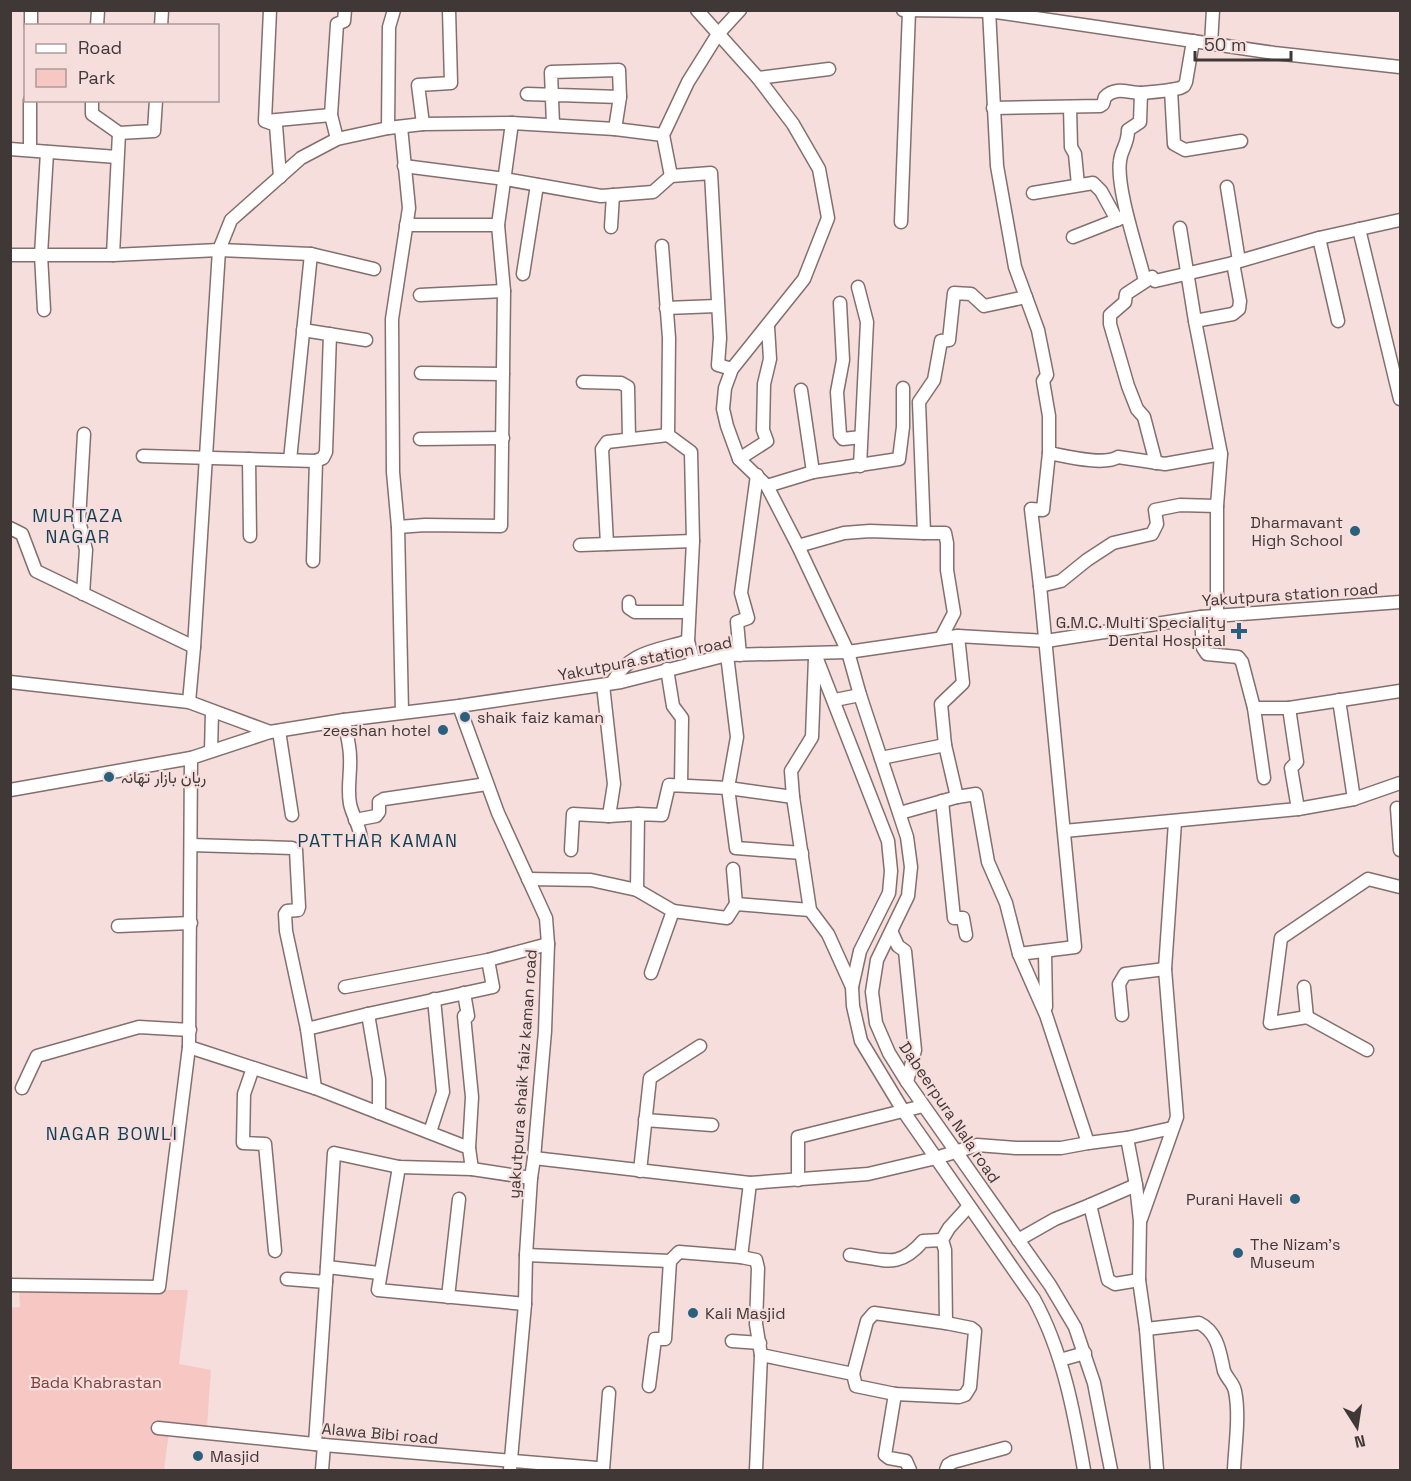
<svg xmlns="http://www.w3.org/2000/svg" width="1411" height="1481" font-family="'Space Grotesk',Vazirmatn,sans-serif">
  <style>
    .green { fill: #f7c7c4 }
    .lines { fill: none; stroke-linecap: round; stroke-linejoin: round }
    .minor-casing { stroke: #83706e; stroke-width: 15 }
    .minor { stroke: #fff; stroke-width: 12 }
    .poi-dot { fill: #2b607c; stroke: #f5dedc; stroke-width: 2 }
    .labels { text-anchor: middle; stroke-width: 4.5; stroke-linejoin: round; paint-order: stroke }
    .poi-label { font-size: 16px; fill: #403737; stroke: #f5dedc; text-anchor: start }
    .street-label { font-size: 16px; fill: #403737; stroke: #f5dedc }
    .park-label { font-size: 16px; fill: #7e403d; stroke: #f5dedc }
    .neighbourhood-label { font-size: 18px; letter-spacing: 1.5px; fill: #133f54; stroke: #f5dedc }
  </style>
  <rect width="100%" height="100%" fill="#f5dedc"/>
  <path class="green" d="M 19,1290 L 188,1290 L 179,1364 L 211,1370 L 207,1426 L 170,1424 L 164,1470 L 11,1470 L 10,1308 L 20,1307 Z"/>
  <g class="lines">
    <defs>
      <g id="minor">
        <path d="M 270,10 L 265,121 L 276,125 L 280,177"/>
        <path d="M 697,10 L 758,78 L 793,124 L 819,169 L 828,218 L 804,279 L 732,369 L 725,388 L 723,409 L 727,426 L 739,459 L 767,486 L 798,546 L 848,652 L 860,695 L 907,837 L 911,867 L 908,896 L 877,960 L 872,992 L 876,1023 L 889,1053 L 907,1082 L 1050,1285 L 1075,1327 L 1094,1383 L 1111,1470"/>
        <path d="M 903,10 L 989,11 L 1274,53 L 1400,67"/>
        <path d="M 989,10 L 997,166 L 1015,267 L 1038,330 L 1047,375 L 1043,381 L 1049,416 L 1049,453 L 1043,510 L 1031,509 L 1040,586 L 1075,947 L 1019,954"/>
        <path d="M 31,26 L 31,10"/>
        <path d="M 97,26 L 98,10"/>
        <path d="M 161,26 L 162,10"/>
        <path d="M 1211,44 L 1213,10"/>
        <path d="M 758,78 L 829,69"/>
        <path d="M 1171,90 L 1174,144 L 1185,150 L 1241,141"/>
        <path d="M 1141,93 L 1140,122 L 1128,130 C 1128,145 1121,149 1120,161 C 1116,188 1138,252 1145,281"/>
        <path d="M 527,94 L 620,97 L 619,70 L 551,72 L 553,125"/>
        <path d="M 92,100 L 92,114 L 119,133"/>
        <path d="M 1070,107 L 1071,147 L 1075,154 L 1078,185"/>
        <path d="M 993,108 L 1100,106 L 1103,104 L 1105,97 C 1116,86 1128,93 1142,93 C 1154,92 1168,91 1180,88 L 1184,86 L 1186,82 L 1193,41"/>
        <path d="M 266,121 L 331,115"/>
        <path d="M 423,124 L 418,85 L 451,83 L 449,10"/>
        <path d="M 401,127 L 409,208 L 392,319 L 393,472 L 398,527 L 402,712"/>
        <path d="M 388,128 L 389,27 L 394,10"/>
        <path d="M 615,129 L 620,97"/>
        <path d="M 337,139 L 331,115 L 337,24 L 344,21 L 345,10"/>
        <path d="M 10,149 L 117,157"/>
        <path d="M 30,150 L 30,100"/>
        <path d="M 404,166 L 505,179 L 601,196 L 653,192 L 671,176"/>
        <path d="M 1227,187 L 1239,261"/>
        <path d="M 1033,193 L 1093,183 L 1101,191 L 1117,220"/>
        <path d="M 901,222 L 909,11"/>
        <path d="M 406,225 L 498,225"/>
        <path d="M 611,227 L 613,195"/>
        <path d="M 1180,228 L 1195,321 L 1221,454 L 1217,506 L 1217,615"/>
        <path d="M 1359,229 L 1400,399"/>
        <path d="M 1073,237 L 1124,217"/>
        <path d="M 1319,238 L 1338,321"/>
        <path d="M 662,246 L 669,338 L 668,435 L 691,452 L 693,541 L 688,641 L 694,663"/>
        <path d="M 10,255 L 113,255 L 219,250 L 311,254 L 374,269"/>
        <path d="M 113,255 L 119,133 L 154,131 L 156,100"/>
        <path d="M 523,274 L 537,185"/>
        <path d="M 858,287 L 867,322 L 860,466"/>
        <path d="M 420,295 L 504,291"/>
        <path d="M 840,303 L 843,360 L 837,392 L 840,435 L 843,439 L 861,437"/>
        <path d="M 666,308 L 717,306"/>
        <path d="M 44,310 L 41,255 L 47,152"/>
        <path d="M 1195,321 L 1233,314 L 1239,309 L 1240,301 L 1233,263"/>
        <path d="M 303,330 L 366,340"/>
        <path d="M 732,369 L 718,365 L 720,338 L 711,173 L 671,176 L 663,135 L 688,82 L 718,34 L 740,10"/>
        <path d="M 421,373 L 503,374"/>
        <path d="M 583,382 L 621,383 L 628,387 L 629,439"/>
        <path d="M 801,390 L 813,472"/>
        <path d="M 420,439 L 503,438"/>
        <path d="M 1049,453 C 1065,456 1104,466 1118,457 L 1165,464 L 1221,454"/>
        <path d="M 143,456 L 316,461"/>
        <path d="M 249,459 L 250,536"/>
        <path d="M 739,459 L 767,441 L 763,430 L 764,384 L 770,359 L 768,327"/>
        <path d="M 290,460 L 311,254"/>
        <path d="M 1156,463 L 1144,417 L 1137,409 L 1128,386 L 1110,324 L 1110,315 L 1125,302 L 1126,294 L 1152,277 L 1155,281 L 1233,263 L 1319,238 L 1400,220"/>
        <path d="M 767,486 L 813,472 L 899,459 L 903,427 L 903,388"/>
        <path d="M 398,527 L 425,525 L 501,526 L 504,291 L 498,225 L 512,123"/>
        <path d="M 10,528 L 22,534 L 36,571 L 194,647"/>
        <path d="M 607,544 L 602,449 L 607,442 L 668,435"/>
        <path d="M 580,545 L 693,541"/>
        <path d="M 798,546 L 844,533 L 870,531 L 924,533"/>
        <path d="M 313,561 L 316,461 L 323,458 L 326,452 L 330,334"/>
        <path d="M 1040,586 L 1061,581 L 1087,560 L 1113,543 L 1152,534 L 1157,524 L 1155,510 L 1180,505 L 1217,506"/>
        <path d="M 83,594 L 86,550 L 79,520 L 84,434"/>
        <path d="M 629,602 L 629,608 L 635,612 L 689,612"/>
        <path d="M 1201,617 L 1203,648 L 1207,654 L 1238,657 L 1242,662 L 1254,708 L 1264,778"/>
        <path d="M 941,638 L 954,613 L 947,570 L 947,543 L 945,533 L 924,533 L 919,402 L 934,380 L 941,341 L 949,340 L 954,293 L 971,294 L 984,306 L 1026,297"/>
        <path d="M 815,654 L 888,841 L 891,871 L 889,893 L 860,951 L 852,987 L 853,1006 L 861,1041 L 904,1112 L 1034,1299 C 1063,1352 1074,1412 1084,1470"/>
        <path d="M 727,655 L 737,737 L 728,788 L 736,848 L 802,853"/>
        <path d="M 740,655 L 737,622 L 748,618 L 741,593 L 757,475"/>
        <path d="M 815,658 L 812,737 L 791,771 L 793,797 L 810,910 L 828,934 L 852,987"/>
        <path d="M 667,669 L 673,706 L 682,718 L 681,785"/>
        <path d="M 10,682 L 189,702 L 270,732 L 344,720 L 459,706 L 621,682 L 727,655 L 848,652 L 958,636 L 1046,641 L 1201,617 L 1400,602"/>
        <path d="M 612,683 C 630,651 655,651 688,641"/>
        <path d="M 603,685 L 614,784 L 609,816"/>
        <path d="M 835,700 L 860,695"/>
        <path d="M 1339,700 L 1354,799"/>
        <path d="M 189,702 L 194,647 L 219,250 L 231,220 L 301,158 L 337,139 L 388,128 L 423,124 L 512,123 L 615,129 L 663,135"/>
        <path d="M 459,706 L 498,813 L 546,918 L 548,944 L 545,1031 L 534,1158 L 531,1178 L 526,1255 L 525,1304 L 510,1470"/>
        <path d="M 1254,708 L 1289,708 L 1400,691"/>
        <path d="M 1289,708 L 1297,762 L 1291,768 L 1298,809"/>
        <path d="M 344,720 C 346,732 350,745 350,757 C 351,773 347,788 350,804 C 353,817 360,826 361,839"/>
        <path d="M 279,731 L 292,815"/>
        <path d="M 211,751 L 212,712"/>
        <path d="M 881,758 L 945,745"/>
        <path d="M 10,790 L 191,758 L 270,732"/>
        <path d="M 957,797 L 945,745 L 941,704 L 963,683 L 958,636"/>
        <path d="M 942,801 L 954,918 L 963,918 L 966,935"/>
        <path d="M 1397,808 L 1400,850"/>
        <path d="M 900,813 L 957,797 L 976,794 L 988,862 L 1006,903 L 1019,954 L 1046,1015 L 1088,1143 L 1127,1138 L 1136,1185 L 1140,1221 L 1139,1280 L 1146,1329 L 1157,1470"/>
        <path d="M 355,820 L 376,816 L 379,812 L 379,802 L 384,799 L 487,784"/>
        <path d="M 1064,831 L 1298,809 L 1354,799 L 1400,783"/>
        <path d="M 191,845 L 292,848 L 296,850 L 299,907 L 298,910 L 287,911 L 285,914 L 286,931 L 307,1029"/>
        <path d="M 571,850 L 573,814 L 609,816 L 638,814"/>
        <path d="M 528,879 L 591,880 L 637,890 L 673,911 L 651,973"/>
        <path d="M 637,890 L 638,814 L 662,815 L 669,785 L 728,788 L 793,797"/>
        <path d="M 736,904 L 810,910"/>
        <path d="M 673,911 L 727,918 L 736,904 L 733,869"/>
        <path d="M 118,926 L 191,923"/>
        <path d="M 892,933 L 898,946 L 905,951 L 915,1050 L 907,1082"/>
        <path d="M 1045,951 L 1046,1007"/>
        <path d="M 345,987 L 488,960"/>
        <path d="M 1304,987 L 1307,1017"/>
        <path d="M 464,993 L 468,1016 L 464,1016 L 472,1097 L 469,1148"/>
        <path d="M 368,1014 L 379,1079 L 379,1113"/>
        <path d="M 1122,1015 L 1119,984 L 1125,974 L 1165,969"/>
        <path d="M 189,1047 L 315,1088 L 469,1148 L 472,1169"/>
        <path d="M 1367,1050 L 1307,1017 L 1270,1023 L 1281,938 L 1368,879 L 1400,887"/>
        <path d="M 253,1068 L 244,1094 L 243,1143 L 265,1144 L 275,1251"/>
        <path d="M 22,1088 L 37,1056 L 139,1027 L 190,1030"/>
        <path d="M 315,1088 L 307,1029 L 368,1014 L 493,987 L 488,960 L 548,944"/>
        <path d="M 645,1120 L 712,1125"/>
        <path d="M 430,1132 L 443,1092 L 434,999"/>
        <path d="M 1127,1138 L 1172,1128"/>
        <path d="M 534,1158 L 750,1183 L 868,1174 L 936,1158 L 977,1145 L 1016,1148 L 1061,1148 L 1088,1143"/>
        <path d="M 399,1167 L 378,1290 L 525,1304"/>
        <path d="M 640,1171 L 650,1078 L 700,1046"/>
        <path d="M 798,1180 L 798,1137 L 923,1106"/>
        <path d="M 1136,1185 L 1090,1205 L 1108,1280 L 1115,1284 L 1139,1280"/>
        <path d="M 1141,1219 L 1177,1117 L 1165,969 L 1175,822"/>
        <path d="M 1018,1240 L 1055,1219 L 1090,1205"/>
        <path d="M 526,1255 L 670,1261 L 679,1252 L 741,1257 L 756,1260 L 758,1268 L 756,1324 L 761,1355 L 853,1374 L 856,1386 L 895,1394 L 959,1397 L 965,1395 L 970,1387 L 975,1331 L 971,1328 L 946,1323 L 945,1250 L 942,1240 L 949,1228 L 969,1206"/>
        <path d="M 850,1255 C 884,1259 898,1270 923,1241 L 942,1240"/>
        <path d="M 741,1257 L 750,1183"/>
        <path d="M 327,1267 L 379,1273"/>
        <path d="M 287,1279 L 326,1282 L 334,1153 L 399,1167 L 472,1169 L 531,1178"/>
        <path d="M 10,1285 L 159,1287 L 189,1047 L 191,758"/>
        <path d="M 448,1297 L 459,1199"/>
        <path d="M 1146,1329 L 1199,1323 C 1218,1332 1220,1353 1224,1371 C 1227,1379 1233,1382 1235,1391 C 1240,1415 1235,1446 1234,1470"/>
        <path d="M 732,1341 L 760,1343"/>
        <path d="M 1060,1360 L 1085,1353"/>
        <path d="M 853,1374 L 867,1321 L 874,1313 L 946,1323"/>
        <path d="M 649,1386 L 655,1339 L 665,1339 L 670,1261"/>
        <path d="M 895,1394 L 885,1455 L 889,1458 L 906,1461 L 910,1470"/>
        <path d="M 158,1428 L 324,1445 L 597,1468 L 598,1470"/>
        <path d="M 315,1444 L 326,1282"/>
        <path d="M 322,1470 L 324,1445"/>
        <path d="M 603,1470 L 609,1393"/>
        <path d="M 756,1470 L 761,1355"/>
        <path d="M 946,1470 L 948,1465 L 953,1462 L 1005,1448"/>
      </g>
    </defs>
    <use href="#minor" class="minor-casing"/>
    <use href="#minor" class="minor"/>
  </g>
  <g class="poi-dot">
    <circle cx="1355" cy="531" r="6"/>
    <path d="M1236 622h6v6h6v6h-6v6h-6v-6h-6v-6h6z"/>
    <circle cx="465" cy="717" r="6"/>
    <circle cx="443" cy="730" r="6"/>
    <circle cx="109" cy="777" r="6"/>
    <circle cx="1295" cy="1199" r="6"/>
    <circle cx="1238" cy="1253" r="6"/>
    <circle cx="693" cy="1313" r="6"/>
    <circle cx="198" cy="1456" r="6"/>
  </g>
  <g class="labels">
    <g class="poi-label">
      <text x="1343" y="528" text-anchor="end">Dharmavant<tspan x="1343" dy="18">High School</tspan></text>
      <text x="1226" y="628" text-anchor="end">G.M.C. Multi Speciality<tspan x="1226" dy="18">Dental Hospital</tspan></text>
      <text x="477" y="723">shaik faiz kaman</text>
      <text x="431" y="736" text-anchor="end">zeeshan hotel</text>
      <text x="121" y="783">ریان بازار تھانہ</text>
      <text x="1283" y="1205" text-anchor="end">Purani Haveli</text>
      <text x="1250" y="1250">The Nizam's<tspan x="1250" dy="18">Museum</tspan></text>
      <text x="705" y="1319">Kali Masjid</text>
      <text x="210" y="1462">Masjid</text>
    </g>
    <g class="street-label">
      <text transform="translate(1290 594) rotate(-4)" y="6">Yakutpura station road</text>
      <text transform="translate(645 658) rotate(-11)" y="6">Yakutpura station road</text>
      <text transform="translate(522 1074) rotate(-86)" y="6">yakutpura shaik faiz kaman road</text>
      <text transform="translate(950 1112) rotate(56)" y="6">Dabeerpura Nala road</text>
      <text transform="translate(380 1433) rotate(5)" y="6">Alawa Bibi road</text>
    </g>
    <g class="park-label">
      <text x="96" y="1388">Bada Khabrastan</text>
    </g>
    <g class="neighbourhood-label">
      <text x="78" y="522">MURTAZA<tspan x="78" dy="21">NAGAR</tspan></text>
      <text x="378" y="847">PATTHAR KAMAN</text>
      <text x="112" y="1140">NAGAR BOWLI</text>
    </g>
  </g>
  <rect width="1411" height="1481" fill="none" stroke="#403737" stroke-width="24"/>
  <rect x="24" y="24" width="195" height="78" fill="#f5dedc" stroke="#ad9b9a" stroke-width="1.5"/>
  <rect x="36" y="44" width="30" height="9" fill="#ffffff" stroke="#ad9b9a" stroke-width="1.5"/>
  <text x="78" y="54" font-size="18" fill="#403737">Road</text>
  <rect x="36" y="69" width="30" height="18" fill="#f7c7c4" stroke="#ad9b9a" stroke-width="1.5"/>
  <text x="78" y="84" font-size="18" fill="#403737">Park</text>
  <g transform="translate(1357 1427) rotate(168)" stroke="#f5dedc" stroke-width="4.5" paint-order="stroke">
  <path d="M0-4.5L10 22L0 15L-10 22Z" fill="#403737"/>
  <text y="-9" font-size="16" font-weight="bold" text-anchor="middle" fill="#403737">N</text>
  </g>
  <path d="M1195 51v9h96v-9" fill="none" stroke="#403737" stroke-width="3"/>
  <text x="1204" y="51" font-size="18" fill="#403737" stroke="#f5dedc" stroke-width="4.5" paint-order="stroke">50 m</text>
</svg>
